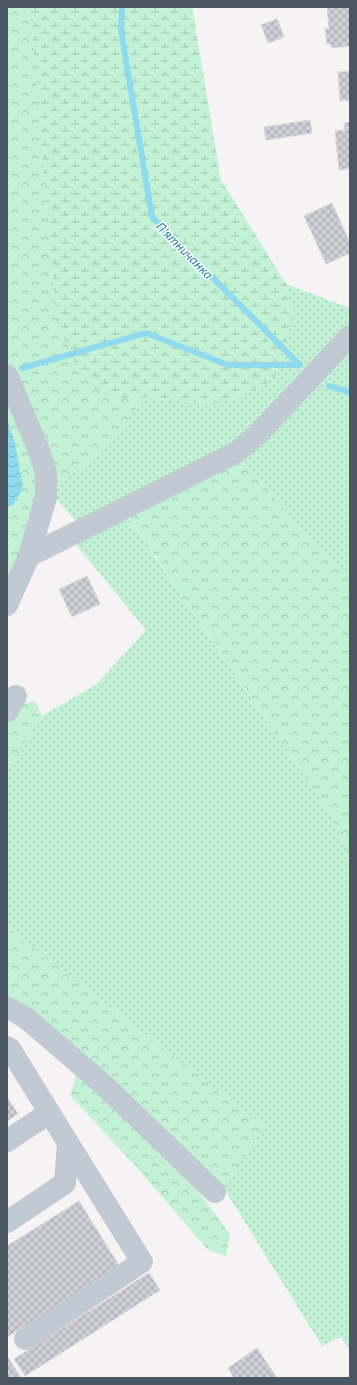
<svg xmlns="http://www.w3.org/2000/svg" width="357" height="1385" font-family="'Source Sans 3',sans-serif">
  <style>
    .grass { fill: url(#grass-dots) }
    .forest { fill: url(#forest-crowns) }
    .wetland { fill: url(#wetland-marsh) }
    .water { fill: url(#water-waves) }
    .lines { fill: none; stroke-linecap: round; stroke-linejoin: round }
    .stream { stroke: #90daee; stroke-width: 6 }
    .building { fill: url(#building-cross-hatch); stroke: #d7d9de }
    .minor { stroke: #c1cad2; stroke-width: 22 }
    .labels { text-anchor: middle; stroke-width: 3; stroke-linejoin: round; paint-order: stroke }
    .water-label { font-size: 13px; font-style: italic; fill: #0c7c9b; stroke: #fff }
  </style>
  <defs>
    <pattern id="grass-dots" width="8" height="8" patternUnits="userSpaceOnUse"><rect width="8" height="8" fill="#c3f1d5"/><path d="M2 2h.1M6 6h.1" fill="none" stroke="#a0c6b0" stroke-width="1.8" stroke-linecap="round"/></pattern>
    <pattern id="forest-crowns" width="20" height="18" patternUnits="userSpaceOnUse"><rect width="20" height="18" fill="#c3f1d5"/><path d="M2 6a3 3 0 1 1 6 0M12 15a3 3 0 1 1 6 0" fill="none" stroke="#a0c6b0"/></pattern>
    <pattern id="wetland-marsh" width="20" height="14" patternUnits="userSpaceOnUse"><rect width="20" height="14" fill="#c3f1d5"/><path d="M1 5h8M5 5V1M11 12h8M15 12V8" fill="none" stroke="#a0c6b0"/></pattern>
    <pattern id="water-waves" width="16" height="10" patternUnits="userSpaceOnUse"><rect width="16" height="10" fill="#90daee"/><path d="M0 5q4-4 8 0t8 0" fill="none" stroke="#78b4c4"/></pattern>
    <pattern id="building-cross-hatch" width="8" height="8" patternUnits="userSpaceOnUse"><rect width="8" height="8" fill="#cdcfd5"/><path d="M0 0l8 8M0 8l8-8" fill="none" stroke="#a8abb0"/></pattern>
  </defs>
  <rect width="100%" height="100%" fill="#f5f3f3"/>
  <g class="grass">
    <path d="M 286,284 L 350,308 L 350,583 L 235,453 L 83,529 L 48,490 L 100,455 L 145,397 L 202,404 L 294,317 Z"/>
    <path d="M 127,516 L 334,820 L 350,867 L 350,1350 L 340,1337 L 322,1346 L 223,1187 L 263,1126 L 7,927 L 7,771 L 42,716 L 97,684 L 146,630 L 74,542 Z"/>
  </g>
  <g class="forest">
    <path d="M 7,7 L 192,7 L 237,278 L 100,455 L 42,494 L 7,594 L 7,507 L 13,505 L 15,443 L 7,419 Z"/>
    <path d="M 235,453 L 350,583 L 350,867 L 334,820 L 123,509 Z"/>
    <path d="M 35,701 L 42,716 L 7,771 L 7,726 L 19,705 Z"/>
    <path d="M 7,927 L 264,1126 L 223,1187 L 7,997 Z"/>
    <path d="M 76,1076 L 86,1076 L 190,1180 L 230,1234 L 226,1256 L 208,1250 L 140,1171 L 70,1095 Z"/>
  </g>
  <path class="wetland" d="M 30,7 L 192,7 L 220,178 L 286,284 L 294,317 L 275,376 L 265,385 L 237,399 L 202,404 L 145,397 L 116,399 L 94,388 L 78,369 L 62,334 L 56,313 Z"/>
  <path class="water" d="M 7,419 L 15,443 L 23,488 L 13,505 L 7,507 Z"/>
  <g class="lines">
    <g class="stream">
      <path d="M 122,7 L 121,30 L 152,217 L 300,365"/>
      <path d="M 22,368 L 146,333 L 228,365 L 300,365"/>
      <path d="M 329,386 L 350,392"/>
    </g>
  </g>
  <g class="building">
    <path d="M 327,7 L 350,7 L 350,46 L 332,48 L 331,44 L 327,44 L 325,29 L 329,28 Z"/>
    <path d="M 277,19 L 284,37 L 268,43 L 261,25 Z"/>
    <path d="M 350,71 L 350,100 L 340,101 L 338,72 Z"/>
    <path d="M 310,120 L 312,133 L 266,140 L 264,127 Z"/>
    <path d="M 350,122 L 350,168 L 339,170 L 335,131 L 345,130 L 344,123 Z"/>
    <path d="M 332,203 L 350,243 L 350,253 L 326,264 L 304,216 Z"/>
    <path d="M 87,576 L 100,604 L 72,617 L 59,589 Z"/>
    <path d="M 7,1097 L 18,1114 L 7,1121 Z"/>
    <path d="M 79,1201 L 120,1267 L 7,1337 L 7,1246 Z"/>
    <path d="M 149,1273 L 160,1290 L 25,1376 L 14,1359 Z"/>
    <path d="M 257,1348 L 277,1378 L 234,1378 L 228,1368 Z"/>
    <path d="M 7,1356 L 21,1378 L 7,1378 Z"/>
  </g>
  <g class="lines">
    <g class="minor">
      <path d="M 7,375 L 38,448 L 46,473 L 46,497 L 29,556 L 7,605"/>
      <path d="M 29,556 L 235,453 L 256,436 L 350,336"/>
      <path d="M 7,711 L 16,696"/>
      <path d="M 7,1007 L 26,1018 L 105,1086 L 215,1192"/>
      <path d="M 7,1047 L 10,1049 L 142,1262 L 25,1339"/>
      <path d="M 7,1141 L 49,1113"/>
      <path d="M 7,1222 L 65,1183 L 68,1143"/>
    </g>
  </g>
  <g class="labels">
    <g class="water-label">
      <text transform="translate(185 250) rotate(45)" y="5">П'ятничанка</text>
    </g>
  </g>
  <rect width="357" height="1385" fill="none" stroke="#4a5661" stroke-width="16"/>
</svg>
